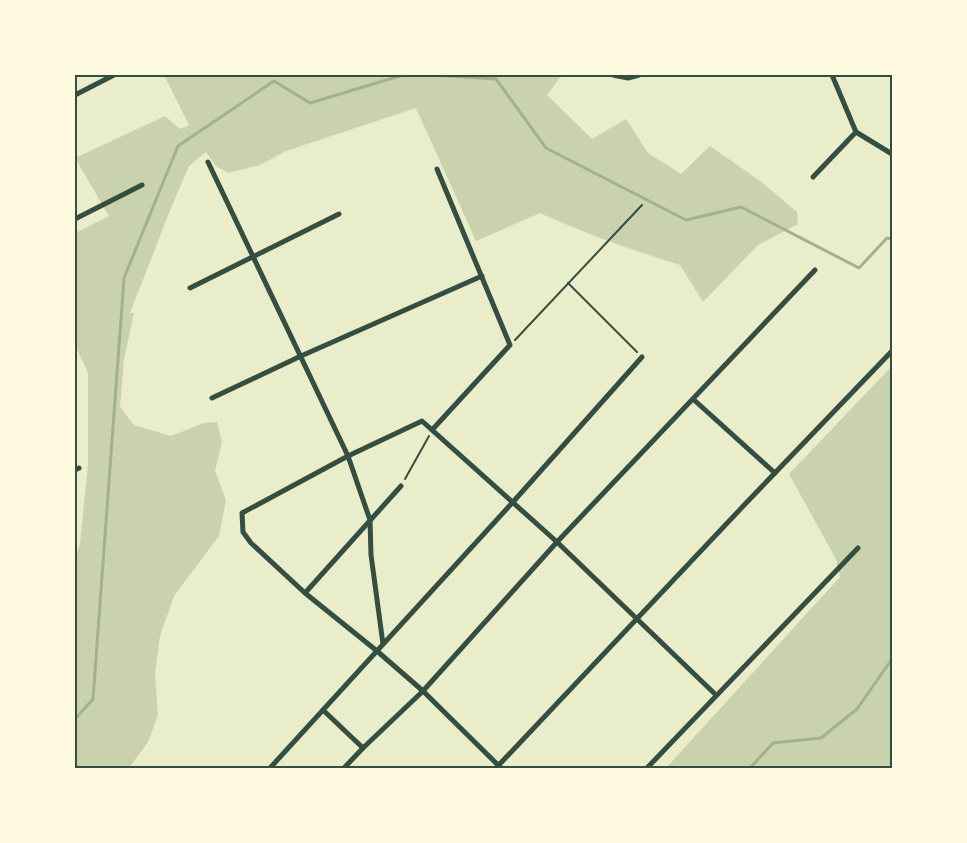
<svg xmlns="http://www.w3.org/2000/svg" width="967" height="843" font-family="Overpass,sans-serif">
  <style>
    .green { fill: #cad2ad }
    .lines { fill: none; stroke-linecap: round; stroke-linejoin: round }
    .stream { stroke: #a3b18a; stroke-width: 3 }
    .path { stroke: #344e41; stroke-width: 2 }
    .minor { stroke: #344e41; stroke-width: 5 }
    .neatline { fill: none; stroke: #344e41; stroke-width: 2 }
  </style>
  <rect width="100%" height="100%" fill="#e9edc9"/>
  <g class="green">
    <path d="M 164,75 L 562,75 L 547,95 L 592,139 L 626,119 L 648,153 L 681,174 L 710,146 L 760,181 L 797,212 L 798,224 L 758,245 L 703,302 L 680,265 C 632,250 586,234 540,213 L 476,241 L 416,108 L 286,151 L 260,165 L 228,173 L 216,166 L 206,152 L 189,166 L 171,208 L 130,313 L 134,313 L 124,359 L 120,407 L 134,425 L 171,436 L 204,423 L 217,422 L 222,442 L 215,471 L 226,500 L 219,536 L 174,596 L 160,636 L 155,674 L 158,715 L 148,742 L 129,768 L 75,768 L 75,558 L 80,544 L 88,463 L 88,373 L 75,345 L 75,233 L 109,216 L 75,158 L 165,116 L 180,129 L 189,125 Z"/>
    <path d="M 892,366 L 892,768 L 666,768 L 840,577 L 836,559 L 789,474 Z"/>
  </g>
  <g class="lines">
    <g class="stream">
      <path d="M 433,75 L 496,79 L 546,148 L 686,220 L 741,207 L 859,268 L 887,238 L 892,239"/>
      <path d="M 75,719 L 93,699 L 124,278 L 178,146 L 274,81 L 310,103 L 403,75"/>
      <path d="M 750,768 L 773,743 L 821,738 L 857,709 L 892,659"/>
    </g>
    <g class="path">
      <path d="M 568,283 L 637,352"/>
      <path d="M 515,340 L 642,205"/>
      <path d="M 405,479 L 429,436"/>
    </g>
    <g class="minor">
      <path d="M 613,75 L 628,78 L 639,75"/>
      <path d="M 832,75 L 856,132 L 892,154"/>
      <path d="M 75,95 L 114,75"/>
      <path d="M 208,162 L 348,456 L 370,520 L 371,555 L 383,644"/>
      <path d="M 813,177 L 856,132"/>
      <path d="M 75,219 L 142,185"/>
      <path d="M 190,288 L 339,214"/>
      <path d="M 212,398 L 301,356 L 482,276"/>
      <path d="M 693,399 L 775,473"/>
      <path d="M 432,430 L 510,345 L 437,169"/>
      <path d="M 75,470 L 79,468"/>
      <path d="M 305,593 L 401,486"/>
      <path d="M 323,710 L 363,748"/>
      <path d="M 270,768 L 513,502 L 642,357"/>
      <path d="M 344,768 L 363,748 L 423,691 L 557,542 L 815,270"/>
      <path d="M 496,768 L 748,501 L 892,351"/>
      <path d="M 501,768 L 423,691 L 377,651 L 305,593 L 251,543 L 243,532 L 242,513 L 348,456 L 422,421 L 557,542 L 716,695"/>
      <path d="M 647,768 L 858,548"/>
    </g>
  </g>
  <rect width="967" height="843" fill="none" stroke="#fefae0" stroke-width="152"/>
  <rect x="76" y="76" width="815" height="691" class="neatline"/>
</svg>
